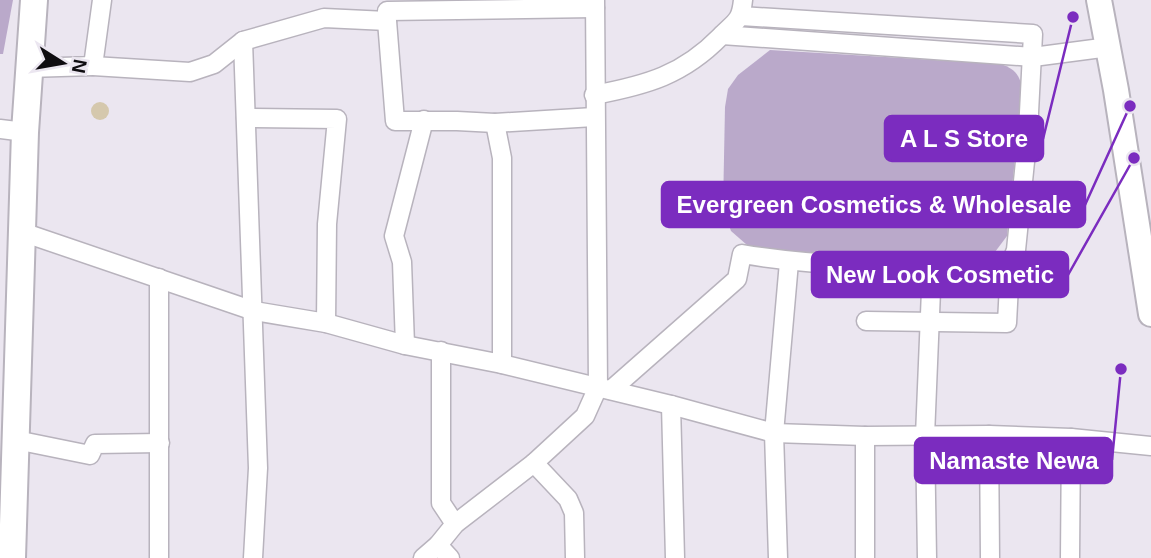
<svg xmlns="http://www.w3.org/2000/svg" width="1151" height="558" font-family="Helvetica,sans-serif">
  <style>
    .green { fill: #d5c8ad }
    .water { fill: #baa9ca }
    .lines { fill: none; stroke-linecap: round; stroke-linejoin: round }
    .minor-casing { stroke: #b8b3bd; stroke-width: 21 }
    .secondary-casing { stroke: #b8b3bd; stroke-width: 28 }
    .primary-casing { stroke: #b8b3bd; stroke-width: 30 }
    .minor { stroke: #fff; stroke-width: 18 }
    .secondary { stroke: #fff; stroke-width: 24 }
    .primary { stroke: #fff; stroke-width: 26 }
    .leader { fill: none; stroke: #7b2cbf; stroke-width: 2.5 }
    .callout-dot { fill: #7b2cbf; stroke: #ebe6f0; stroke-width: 2.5 }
    .callout { fill: #7b2cbf; stroke: #7b2cbf; stroke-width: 2.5 }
    .callout-label { font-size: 24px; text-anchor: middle; font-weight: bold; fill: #fff }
  </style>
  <rect width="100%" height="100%" fill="#ebe6f0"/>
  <circle class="green" cx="100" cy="111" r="9"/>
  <g class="water">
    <path d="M 0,0 L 13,0 L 3,54 L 0,54 Z"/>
    <path d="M 770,50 L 1001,64 C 1015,69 1021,76 1022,91 L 1007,236 L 995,252 L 973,258 L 790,256 L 747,245 L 731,231 L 723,208 L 725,107 L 728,89 L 738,75 Z"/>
  </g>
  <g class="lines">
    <defs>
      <g id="minor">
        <path d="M 387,21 L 395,121 L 457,121 L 495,123 L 594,117"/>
        <path d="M 722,35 L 1033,57 L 1109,47"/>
        <path d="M 243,41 L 258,468 L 253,558"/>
        <path d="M 93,66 L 190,72 L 214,64 L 243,41 L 324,18 L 387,21 L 387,11 L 595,8"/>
        <path d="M 28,68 L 93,66 L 102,0"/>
        <path d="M 594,95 C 647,85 683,75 721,36 C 736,21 741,21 743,0"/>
        <path d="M 246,118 L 337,119 L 327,224 L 326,323"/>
        <path d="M 495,123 L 502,158 L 502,364"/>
        <path d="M 0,129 L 25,132"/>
        <path d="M 22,232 L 254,311 L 326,323 L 405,345 L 502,364 L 671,405 L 774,433 L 865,436 L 989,435 L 1071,438 L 1151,446"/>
        <path d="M 866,321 L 1007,323 L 1010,265"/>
        <path d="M 405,345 L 402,262 L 394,236 L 424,120"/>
        <path d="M 441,351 L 441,503 L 455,524"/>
        <path d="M 611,390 L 737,279 L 742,254 C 831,269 920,267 1010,265 L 1016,250 L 1028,132 L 1033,34 L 741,16"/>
        <path d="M 671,405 L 675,558"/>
        <path d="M 989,435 L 990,558"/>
        <path d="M 865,436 L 865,558"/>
        <path d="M 16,440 L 90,455 L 95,444 L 160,443"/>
        <path d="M 534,463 L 568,499 L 574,513 L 575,558"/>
        <path d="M 438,545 L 450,558"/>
        <path d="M 159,558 L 159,278"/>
        <path d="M 423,558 L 438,545 L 455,524 L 534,463 L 585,416 L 598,387 L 595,0"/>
        <path d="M 778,558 L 774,433 L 789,262"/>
        <path d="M 927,558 L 925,436 L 932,266"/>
        <path d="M 1070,558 L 1071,438"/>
      </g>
      <path id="secondary" d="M 1099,0 L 1116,90 L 1151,314"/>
      <path id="primary" d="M 12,558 L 25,132 L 34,0"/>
    </defs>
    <use href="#minor" class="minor-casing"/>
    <use href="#secondary" class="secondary-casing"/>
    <use href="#primary" class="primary-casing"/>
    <use href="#minor" class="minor"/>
    <use href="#secondary" class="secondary"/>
    <use href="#primary" class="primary"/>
  </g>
  <path class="leader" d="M1073 17L1043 139M1130 106L1085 205M1134 158L1068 275M1121 369L1112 460"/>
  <g class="callout-dot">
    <circle cx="1073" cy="17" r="7"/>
    <circle cx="1130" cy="106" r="7"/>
    <circle cx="1134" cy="158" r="7"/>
    <circle cx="1121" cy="369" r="7"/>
  </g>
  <g class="callout">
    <rect x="885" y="116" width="158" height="45" rx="7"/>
    <rect x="662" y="182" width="423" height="45" rx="7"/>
    <rect x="812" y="252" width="256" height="45" rx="7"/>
    <rect x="915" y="438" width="197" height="45" rx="7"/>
  </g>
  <g class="callout-label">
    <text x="964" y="147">A L S Store</text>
    <text x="874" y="213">Evergreen Cosmetics &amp; Wholesale</text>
    <text x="940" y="283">New Look Cosmetic</text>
    <text x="1014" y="469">Namaste Newa</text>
  </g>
  <g transform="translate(63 63) rotate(101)" stroke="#ebe6f0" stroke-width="5" paint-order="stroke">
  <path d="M0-5L12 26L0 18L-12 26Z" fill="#0f0d11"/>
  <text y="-10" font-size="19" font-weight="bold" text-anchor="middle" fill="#0f0d11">N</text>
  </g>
</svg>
